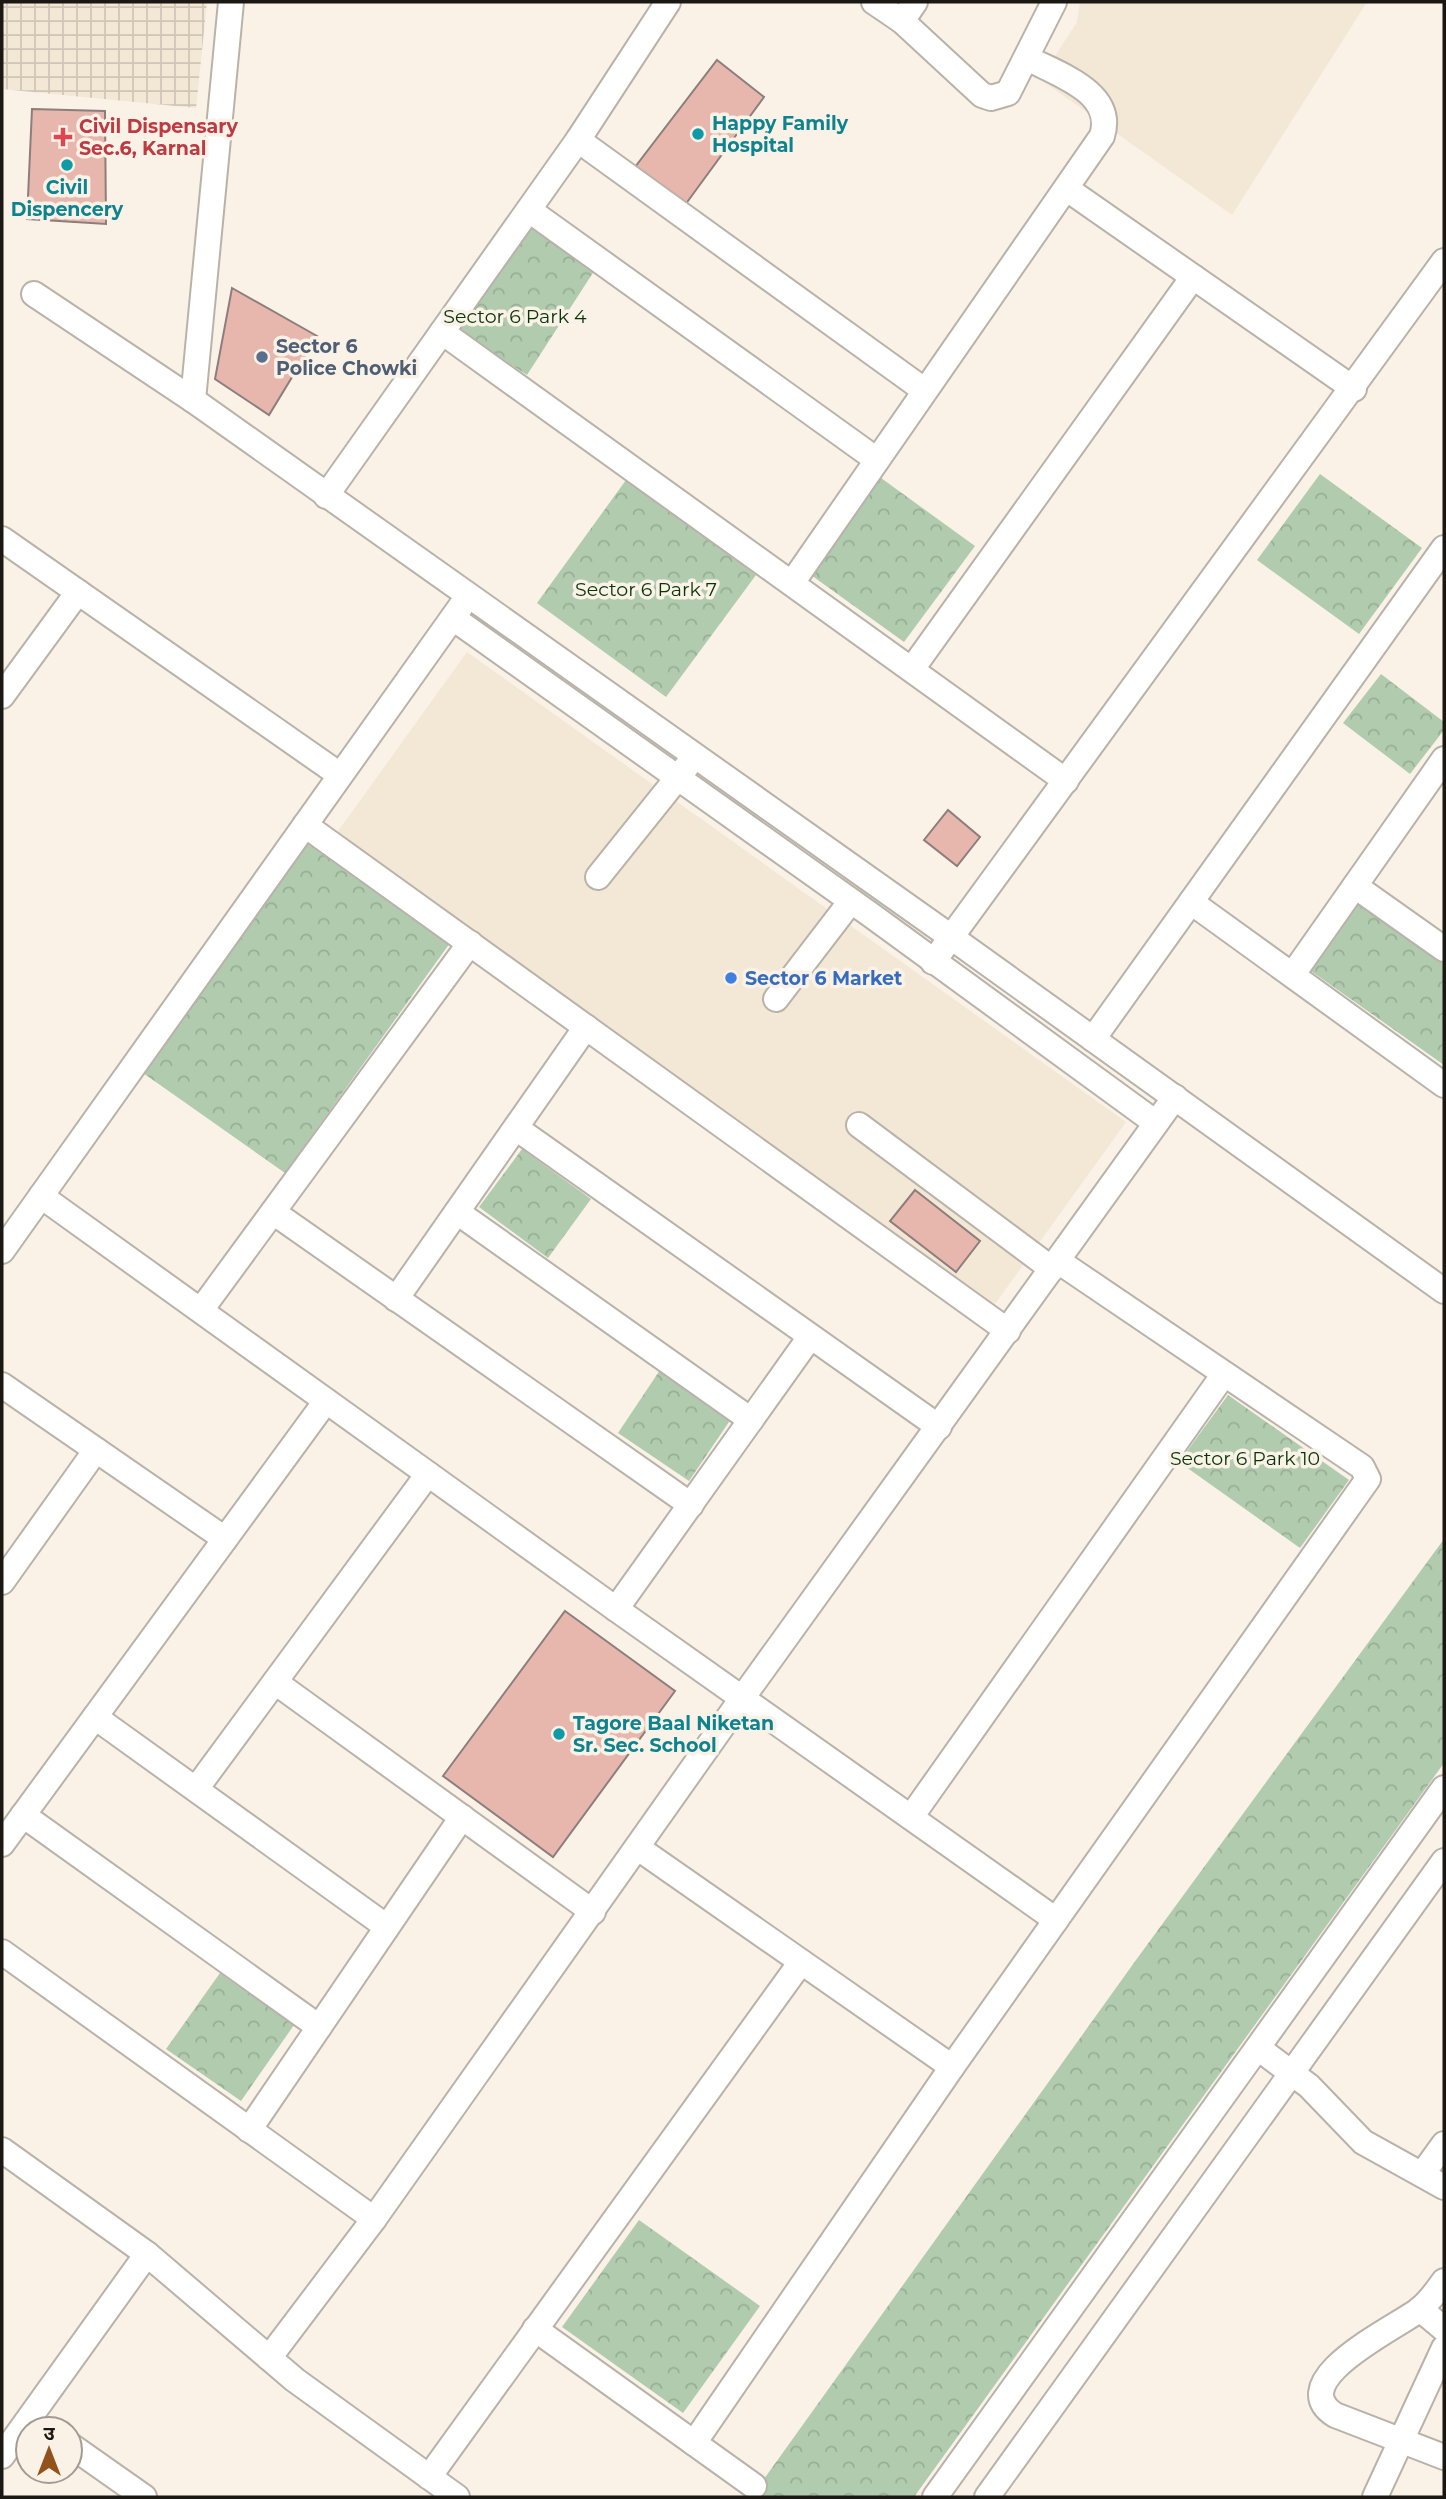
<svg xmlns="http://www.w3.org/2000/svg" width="1446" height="2499" font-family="Montserrat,'Noto Sans Devanagari',sans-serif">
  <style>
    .built { fill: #f3e7d5 }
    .industrial { fill: url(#industrial-grid) }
    .park { fill: url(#park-crowns) }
    .building { fill: #e7b7ad; stroke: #8c7e7c; stroke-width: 2 }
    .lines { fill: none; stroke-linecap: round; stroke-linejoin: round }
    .minor-casing { stroke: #b9b2a8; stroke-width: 28 }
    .minor { stroke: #fff; stroke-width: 24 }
    .culture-dot { fill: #0f9aa8; stroke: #faf2e7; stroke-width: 2.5 }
    .health-dot { fill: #e0444e; stroke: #faf2e7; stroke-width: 2.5 }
    .service-dot { fill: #5c6f8a; stroke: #faf2e7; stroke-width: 2.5 }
    .shop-dot { fill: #3f7fe0; stroke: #faf2e7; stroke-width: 2.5 }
    .labels { text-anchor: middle; stroke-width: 7; stroke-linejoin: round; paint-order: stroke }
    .culture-label { font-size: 19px; font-weight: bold; fill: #0d838f; stroke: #faf2e7; text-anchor: start }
    .health-label { font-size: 19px; font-weight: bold; fill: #be3a42; stroke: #faf2e7; text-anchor: start }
    .park-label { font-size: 19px; fill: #073507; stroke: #faf2e7 }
    .service-label { font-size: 19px; font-weight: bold; fill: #4e5e75; stroke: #faf2e7; text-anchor: start }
    .shop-label { font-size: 19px; font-weight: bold; fill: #366cbe; stroke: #faf2e7; text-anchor: start }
  </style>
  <defs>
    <pattern id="industrial-grid" width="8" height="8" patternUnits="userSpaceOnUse" patternTransform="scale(1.75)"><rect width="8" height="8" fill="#f3e7d5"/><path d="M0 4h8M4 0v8" fill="none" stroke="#d0c5b6"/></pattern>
    <pattern id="park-crowns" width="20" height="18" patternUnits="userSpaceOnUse" patternTransform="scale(1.75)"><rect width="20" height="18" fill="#b1cbae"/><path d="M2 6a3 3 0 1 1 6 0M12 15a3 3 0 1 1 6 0" fill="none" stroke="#98ae95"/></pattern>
  </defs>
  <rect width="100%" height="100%" fill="#faf2e7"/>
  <g class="built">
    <path d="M 1080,2 L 1367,2 L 1232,215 L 1040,79 L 1077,22 Z"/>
    <path d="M 467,652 L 1126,1122 L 995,1304 L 336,834 Z"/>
  </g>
  <path class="industrial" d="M 2,2 L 207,2 L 196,108 L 2,89 Z"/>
  <g class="park">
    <path d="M 531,219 L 598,265 L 527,375 L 453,327 Z"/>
    <path d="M 1320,474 L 1422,548 L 1359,634 L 1257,560 Z"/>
    <path d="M 881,478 L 975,546 L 904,642 L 811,575 Z"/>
    <path d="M 626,480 L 756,575 L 666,697 L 537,603 Z"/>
    <path d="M 1381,674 L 1444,722 L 1444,730 L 1410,774 L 1343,723 Z"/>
    <path d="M 308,842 L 450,943 L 285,1173 L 143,1073 Z"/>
    <path d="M 1358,904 L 1444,964 L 1444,1065 L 1311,971 Z"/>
    <path d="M 522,1149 L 591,1199 L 548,1258 L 479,1207 Z"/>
    <path d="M 660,1370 L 731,1419 L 689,1481 L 618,1433 Z"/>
    <path d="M 1228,1395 L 1349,1480 L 1300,1548 L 1179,1462 Z"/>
    <path d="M 1444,1539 L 1444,1763 L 914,2497 L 751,2497 L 1136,1960 Z"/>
    <path d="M 220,1973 L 294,2025 L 241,2101 L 166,2049 Z"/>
    <path d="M 639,2220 L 760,2306 L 683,2413 L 562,2327 Z"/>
  </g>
  <g class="building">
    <path d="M 717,60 L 764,97 L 685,205 L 632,171 Z"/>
    <path d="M 32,109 L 105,111 L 106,224 L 27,219 Z"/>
    <path d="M 232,288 L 317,336 L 269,415 L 215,379 Z"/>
    <path d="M 948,810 L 980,837 L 957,866 L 924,840 Z"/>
    <path d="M 915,1190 L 980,1241 L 956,1272 L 890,1221 Z"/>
    <path d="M 565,1611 L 675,1691 L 553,1857 L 443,1776 Z"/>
  </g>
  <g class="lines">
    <defs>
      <g id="minor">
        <path d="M 874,2 L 902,21 L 982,95 L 991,98 L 1008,93 L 1054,2"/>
        <path d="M 902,21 L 915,2"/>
        <path d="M 578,140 L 924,390"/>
        <path d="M 1067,189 L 1354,389"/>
        <path d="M 529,210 L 877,460"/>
        <path d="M 34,294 L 193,400 L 951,937 L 1444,1291"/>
        <path d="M 442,332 L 1066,781"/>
        <path d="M 193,400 L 231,2"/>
        <path d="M 326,496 L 578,140 L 668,2"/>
        <path d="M 2,539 L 340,775"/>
        <path d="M 792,583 L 1102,136 C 1116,92 1057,74 1027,58"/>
        <path d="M 453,618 L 871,915 L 1156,1123"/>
        <path d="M 912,669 L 1193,277"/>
        <path d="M 2,696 L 78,592"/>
        <path d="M 305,825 L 1008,1331"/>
        <path d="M 598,877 L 687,766"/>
        <path d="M 1355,886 L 1444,949"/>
        <path d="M 1191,902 L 1444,1085"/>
        <path d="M 933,962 L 1444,261"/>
        <path d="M 1293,974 L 1444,759"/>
        <path d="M 776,999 L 851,901"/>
        <path d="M 1093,1039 L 1444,548"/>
        <path d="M 859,1125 L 1052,1269"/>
        <path d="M 516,1128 L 939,1427"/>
        <path d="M 41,1196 L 616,1609 L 1056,1920"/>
        <path d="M 273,1212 L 691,1505"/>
        <path d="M 457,1212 L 751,1420"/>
        <path d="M 2,1251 L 461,606"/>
        <path d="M 396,1299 L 586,1027"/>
        <path d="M 201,1310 L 470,943"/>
        <path d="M 2,1385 L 225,1539"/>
        <path d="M 2,1582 L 96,1450"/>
        <path d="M 616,1609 L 810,1337"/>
        <path d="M 275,1682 L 593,1912"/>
        <path d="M 95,1717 L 387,1927"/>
        <path d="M 196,1789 L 428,1474"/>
        <path d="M 23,1815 L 319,2027"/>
        <path d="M 911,1817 L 1224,1374"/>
        <path d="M 2,1844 L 326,1401"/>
        <path d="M 638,1848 L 952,2067"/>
        <path d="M 2,1952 L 374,2219"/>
        <path d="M 1258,2048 L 1309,2086 L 1363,2142 L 1444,2187"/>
        <path d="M 249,2130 L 462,1817"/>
        <path d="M 2,2150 L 147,2254 L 295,2380 L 457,2497"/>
        <path d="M 1423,2173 L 1444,2144"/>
        <path d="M 1444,2281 C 1437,2291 1429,2302 1419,2310 C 1395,2328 1282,2381 1335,2415 L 1444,2457"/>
        <path d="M 1420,2309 L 1444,2329"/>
        <path d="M 535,2329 L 754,2486"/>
        <path d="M 269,2358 L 374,2219 L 743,1697 L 1175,1097"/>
        <path d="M 694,2443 L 952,2067 L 1368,1479 L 1362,1467 L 1058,1261"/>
        <path d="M 70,2445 L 144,2497"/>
        <path d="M 2,2456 L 147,2254"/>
        <path d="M 429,2477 L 801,1962"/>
        <path d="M 935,2497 L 1444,1788"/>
        <path d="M 987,2497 L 1444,1861"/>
        <path d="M 1375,2497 L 1444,2348"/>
      </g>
    </defs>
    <use href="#minor" class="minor-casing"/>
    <use href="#minor" class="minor"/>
  </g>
  <g class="culture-dot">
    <circle cx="698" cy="134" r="7"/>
    <circle cx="67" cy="165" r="7"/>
    <circle cx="559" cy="1734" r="7"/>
  </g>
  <path class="health-dot" d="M59.5 126.5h7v7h7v7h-7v7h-7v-7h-7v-7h7z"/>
  <circle class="service-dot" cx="262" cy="357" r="7"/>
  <circle class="shop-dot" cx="731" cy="978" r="7"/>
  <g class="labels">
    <g class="culture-label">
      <text x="712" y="130">Happy Family<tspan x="712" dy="22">Hospital</tspan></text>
      <text x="67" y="194" text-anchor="middle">Civil<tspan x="67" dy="22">Dispencery</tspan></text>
      <text x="573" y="1730">Tagore Baal Niketan<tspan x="573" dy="22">Sr. Sec. School</tspan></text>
    </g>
    <g class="health-label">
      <text x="79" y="133">Civil Dispensary<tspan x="79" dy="22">Sec.6, Karnal</tspan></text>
    </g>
    <g class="park-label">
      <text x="515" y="323">Sector 6 Park 4</text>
      <text x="646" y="596">Sector 6 Park 7</text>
      <text x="1245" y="1465">Sector 6 Park 10</text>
    </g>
    <g class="service-label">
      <text x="276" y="353">Sector 6<tspan x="276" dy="22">Police Chowki</tspan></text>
    </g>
    <g class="shop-label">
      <text x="745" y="985">Sector 6 Market</text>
    </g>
  </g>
  <rect width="1446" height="2499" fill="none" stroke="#1b1814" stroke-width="7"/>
  <g transform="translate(49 2450)"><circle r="33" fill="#faf2e7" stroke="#a19b93" stroke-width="2"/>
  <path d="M0-5L12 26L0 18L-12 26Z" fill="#92521c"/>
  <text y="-10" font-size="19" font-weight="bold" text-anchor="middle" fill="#1b1814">उ</text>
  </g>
</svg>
